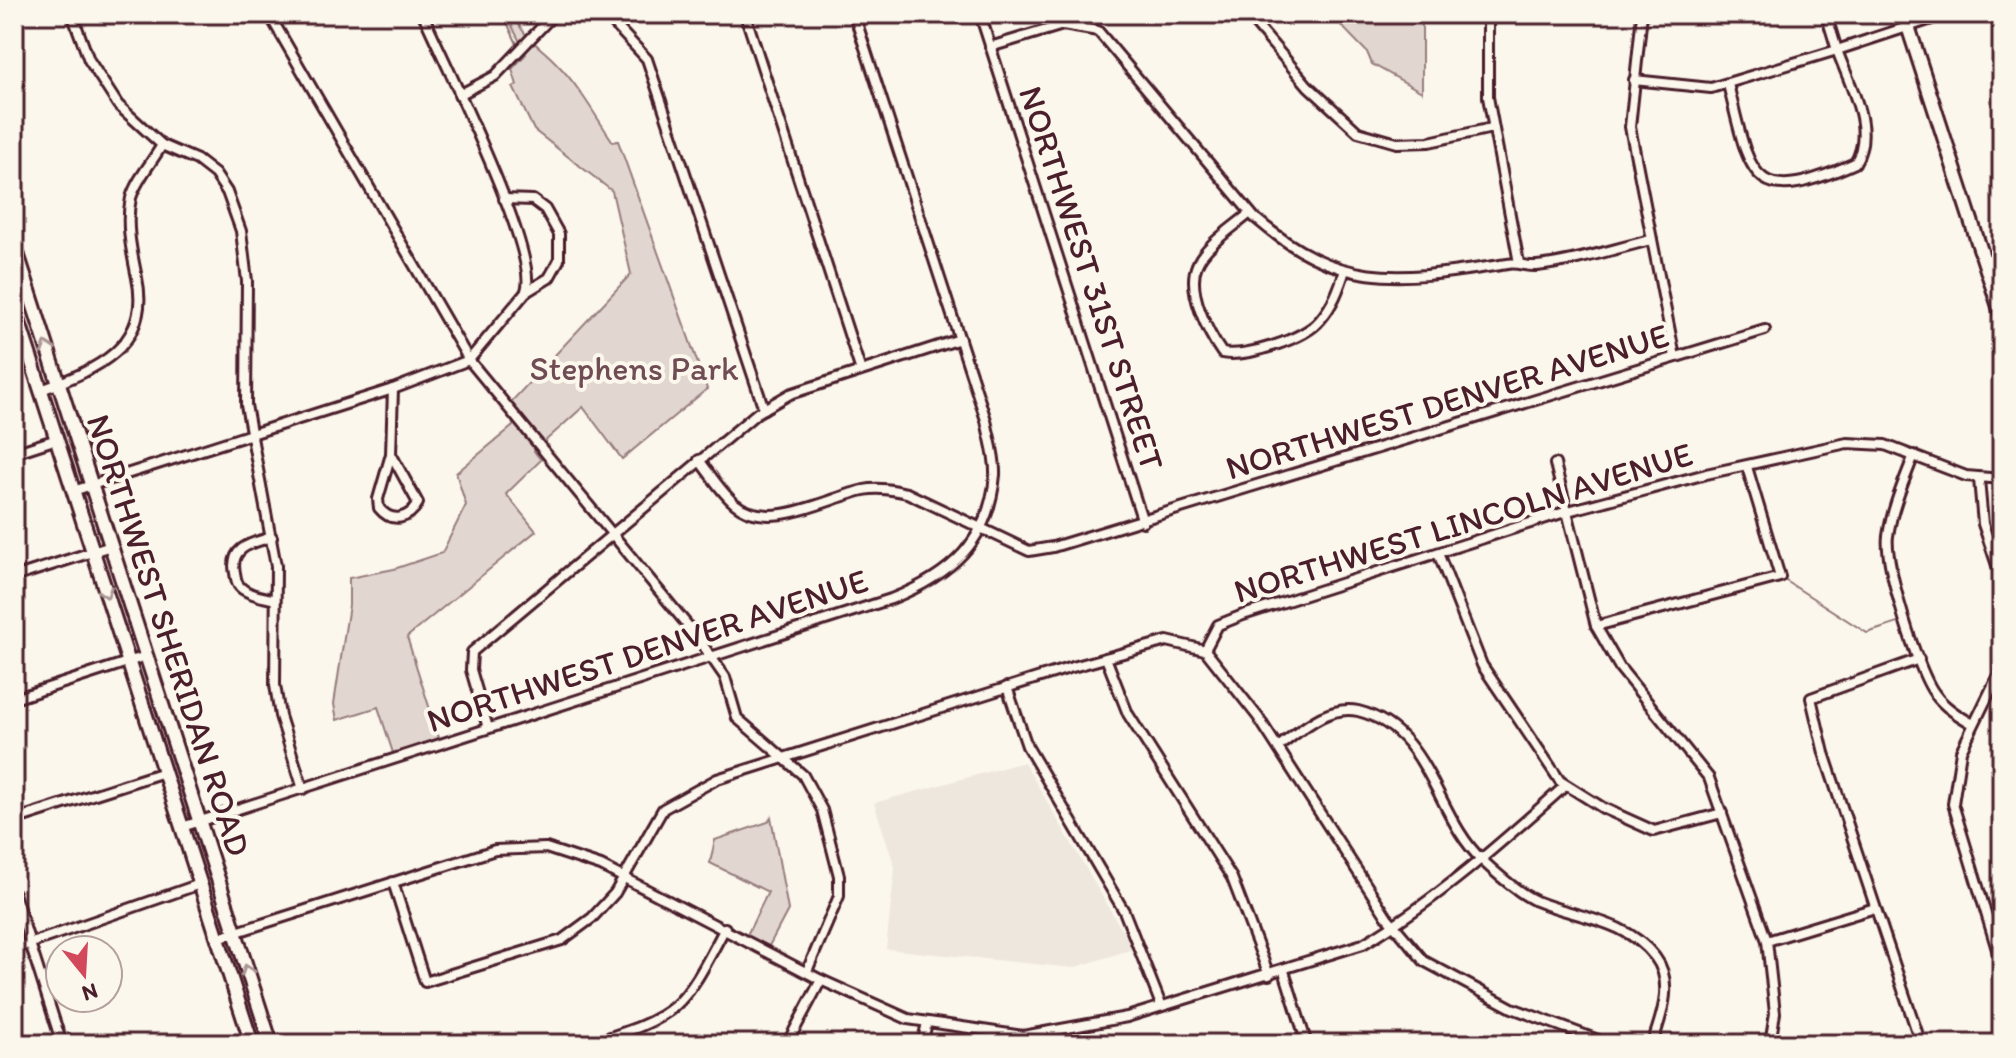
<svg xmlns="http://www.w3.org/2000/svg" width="2016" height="1058" font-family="Itim,sans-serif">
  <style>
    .built { fill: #eee7de }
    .green { fill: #e2d7d0; stroke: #967b7e; stroke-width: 2 }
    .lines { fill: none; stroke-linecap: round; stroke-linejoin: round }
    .stream { stroke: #907477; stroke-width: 2 }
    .street-casing { stroke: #4a1f2b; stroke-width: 14 }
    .secondary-casing { stroke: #4a1f2b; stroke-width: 18 }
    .primary-casing { stroke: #4a1f2b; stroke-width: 18 }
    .street { stroke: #fbf7ec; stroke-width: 8 }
    .secondary { stroke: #fbf7ec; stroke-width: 12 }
    .primary { stroke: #fbf7ec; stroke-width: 12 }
    .oneway { stroke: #ab9695 }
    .labels { text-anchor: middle; stroke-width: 8; stroke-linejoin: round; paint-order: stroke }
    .street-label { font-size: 34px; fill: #4a1f2b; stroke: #fbf7ec }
    .park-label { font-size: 34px; fill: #704d54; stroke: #fbf7ec }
  </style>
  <rect width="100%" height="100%" fill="#fbf7ec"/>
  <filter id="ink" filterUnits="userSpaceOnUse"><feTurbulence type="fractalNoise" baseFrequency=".0125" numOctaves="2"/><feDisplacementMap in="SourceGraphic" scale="16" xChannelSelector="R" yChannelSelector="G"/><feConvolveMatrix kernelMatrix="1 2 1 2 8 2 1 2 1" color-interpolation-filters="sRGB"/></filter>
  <g filter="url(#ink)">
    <path class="built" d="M 1024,762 L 1133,949 L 1073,968 L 886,949 L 895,867 L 874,803 Z"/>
    <g class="green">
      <path d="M 506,14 L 514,14 C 522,38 542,47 558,65 C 579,86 596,117 613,142 L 618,141 L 707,389 L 622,459 L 583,407 L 534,451 L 541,460 L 506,494 L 536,531 L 407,637 L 440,741 L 394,756 L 378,707 L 337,720 L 334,704 L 349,605 L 349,578 L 394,569 L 442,553 L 466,505 L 456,473 L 513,426 L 510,403 L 631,274 L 612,191 L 534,130 L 513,87 L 517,85 L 512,69 L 526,54 Z"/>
      <path d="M 1330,14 L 1422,14 L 1422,92 L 1372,64 L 1367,52 Z"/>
      <path d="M 771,817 L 788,910 L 769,946 L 747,935 L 768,892 L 710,863 L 715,840 L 768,822 Z"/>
    </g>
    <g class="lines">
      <g class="stream">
        <path d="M 503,14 L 518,46"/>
        <path d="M 1783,579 L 1867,633 L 1901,622"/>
      </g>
      <defs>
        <g id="street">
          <path d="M 72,14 L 89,60 L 118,105 L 162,145 L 197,160 L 215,174 L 227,192 L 241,231 L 247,281 L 246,405 L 276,566 L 275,685 L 280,716 L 303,789"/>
          <path d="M 269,14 L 469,360 L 698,638 L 725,677 L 737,718 L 803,775 L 822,810 L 839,876 L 839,896 L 807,971"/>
          <path d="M 423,14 C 443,60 540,253 526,291"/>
          <path d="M 605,14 L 647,59 L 764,409"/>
          <path d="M 745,14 L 860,368"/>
          <path d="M 980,14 L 1143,522"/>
          <path d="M 1247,14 L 1308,86 L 1358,132 L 1397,143 L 1429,142 L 1492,128"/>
          <path d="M 1488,14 L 1488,97 L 1519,263"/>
          <path d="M 1642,14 L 1630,127 L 1675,357"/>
          <path d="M 990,47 L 1063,25 L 1098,31 L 1254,217 C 1342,293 1401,280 1507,264 C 1518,262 1526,267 1537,266 C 1575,262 1613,249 1651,240"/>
          <path d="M 1634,80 L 1711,88 L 1837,50 L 1826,14"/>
          <path d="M 1728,84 C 1751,179 1751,209 1855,163 C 1876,129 1849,84 1837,50 L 1947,14"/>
          <path d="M 459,95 L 495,76 L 554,14"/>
          <path d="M 1250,213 C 1234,227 1205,245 1197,265 C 1186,290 1208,333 1222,353 C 1245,358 1305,339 1320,320 C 1333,305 1339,289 1345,270"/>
          <path d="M 1984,261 L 2002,255"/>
          <path d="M 41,390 C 95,370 152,347 137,278 C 132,253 125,224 131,198 C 136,180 153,161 162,145"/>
          <path d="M 14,453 L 57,439"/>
          <path d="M 391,454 L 418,503 C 409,519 392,524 379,508 L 378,499 Z"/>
          <path d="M 391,454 L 393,389"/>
          <path d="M 1914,455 C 1904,481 1892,508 1888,536 C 1884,563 1918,673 1935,694 C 1944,707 1959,716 1973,724"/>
          <path d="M 699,460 C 710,474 721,492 734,503 C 769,533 827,498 864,490 C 879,487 893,490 907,493 L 1029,551 L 1053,547 L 1765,330"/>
          <path d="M 1555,464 L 1596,626 L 1620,668 L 1709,778 L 1767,941 L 1775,1013 L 1770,1044"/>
          <path d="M 1979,479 L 1983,524 L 2002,580"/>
          <path d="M 73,491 L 393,389 L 469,360 L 526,292 L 549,278 L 559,260 L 559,234 L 545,209 L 533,200 L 504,199"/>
          <path d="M 272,537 C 252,543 229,547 235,573 C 236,580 237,586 244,590 C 253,596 265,597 275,600"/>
          <path d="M 1438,553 L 1482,665 L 1560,781 L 1603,808 L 1654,831 L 1722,813"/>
          <path d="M 14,577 L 111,546"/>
          <path d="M 1596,626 L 1780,577 L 1747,467"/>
          <path d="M 1205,650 L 1218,625 L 1243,615 L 1568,511 L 1706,474 L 1847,443 L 1885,445 L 1966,476 L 2002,479"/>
          <path d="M 1205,650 L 1258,717 L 1387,917 L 1424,961 L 1512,1008 L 1609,1044"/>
          <path d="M 1106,658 L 1128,714 L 1232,878 L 1269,975"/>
          <path d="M 1919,659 L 1811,698 L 1824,753 L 1921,1044"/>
          <path d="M 2002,667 L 1961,751 L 1953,804 L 2002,966"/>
          <path d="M 1007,687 L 1027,746 L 1124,911 L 1161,1005"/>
          <path d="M 14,699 L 146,656"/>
          <path d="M 488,728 L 471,670 L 472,652 L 757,413 L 790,394 L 960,339"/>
          <path d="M 1278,747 C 1300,731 1328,704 1358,711 C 1431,729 1435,817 1483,861 C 1497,874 1518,893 1536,901 C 1577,918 1626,919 1655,957 C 1675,983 1661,1017 1652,1044"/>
          <path d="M 14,820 L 164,772"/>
          <path d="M 182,827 L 891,599 C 951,575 989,542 995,475 C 996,457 989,437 986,420 L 854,14"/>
          <path d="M 393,882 L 425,982 L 562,940 L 592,918 L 615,893 L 663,809 L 717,779 L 1069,668 L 1167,641 L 1205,650"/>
          <path d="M 14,893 L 62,1044"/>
          <path d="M 218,938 L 495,850 L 546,848 L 601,866 L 821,980 L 908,1019 L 1023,1036 L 1127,1017 L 1363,944 C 1437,900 1501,843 1565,786"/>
          <path d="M 1767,941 L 1875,908"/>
          <path d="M 14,949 L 200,884"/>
          <path d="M 1284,971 L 1307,1044"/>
          <path d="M 589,1044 C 679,1015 681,1012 725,928"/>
          <path d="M 787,1044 L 821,980"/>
          <path d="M 922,1044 L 927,1023"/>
        </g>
        <path id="secondary" d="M 1904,14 L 2002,316"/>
        <g id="primary">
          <path d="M 14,244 L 271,1044"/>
          <path d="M 14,307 L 252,1044"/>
        </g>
      </defs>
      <use href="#street" class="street-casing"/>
      <use href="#secondary" class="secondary-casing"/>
      <use href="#primary" class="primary-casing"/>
      <use href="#street" class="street"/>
      <use href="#secondary" class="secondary"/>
      <use href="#primary" class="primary"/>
    </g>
    <defs><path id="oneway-chevron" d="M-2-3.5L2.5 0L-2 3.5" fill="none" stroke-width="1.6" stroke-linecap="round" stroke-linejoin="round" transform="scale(2)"/></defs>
    <g class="oneway">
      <use href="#oneway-chevron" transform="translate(47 347) rotate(-108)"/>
      <use href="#oneway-chevron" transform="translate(106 593) rotate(71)"/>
      <use href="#oneway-chevron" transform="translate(247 970) rotate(-108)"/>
    </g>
  </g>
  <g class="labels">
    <g class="street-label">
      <text transform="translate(1092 278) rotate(72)" y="12">NORTHWEST 31ST STREET</text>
      <text transform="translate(1447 401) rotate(-17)" y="12">NORTHWEST DENVER AVENUE</text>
      <text transform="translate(1463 522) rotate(-17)" y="12">NORTHWEST LINCOLN AVENUE</text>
      <text transform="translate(169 635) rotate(72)" y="12">NORTHWEST SHERIDAN ROAD</text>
      <text transform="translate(647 650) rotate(-18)" y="12">NORTHWEST DENVER AVENUE</text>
    </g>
    <g class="park-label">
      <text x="634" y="380">Stephens Park</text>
    </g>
  </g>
  <rect width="2016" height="1058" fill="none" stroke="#fbf7ec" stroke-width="48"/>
  <rect x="24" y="24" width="1968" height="1010" fill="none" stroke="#4a1f2b" stroke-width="3" filter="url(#ink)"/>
  <g transform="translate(84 974) rotate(162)"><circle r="38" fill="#fbf7ec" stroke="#b4a19f" stroke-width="2"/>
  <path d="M0-6L14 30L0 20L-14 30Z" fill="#d1495b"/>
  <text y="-12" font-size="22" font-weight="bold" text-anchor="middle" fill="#4a1f2b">N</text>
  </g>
</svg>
